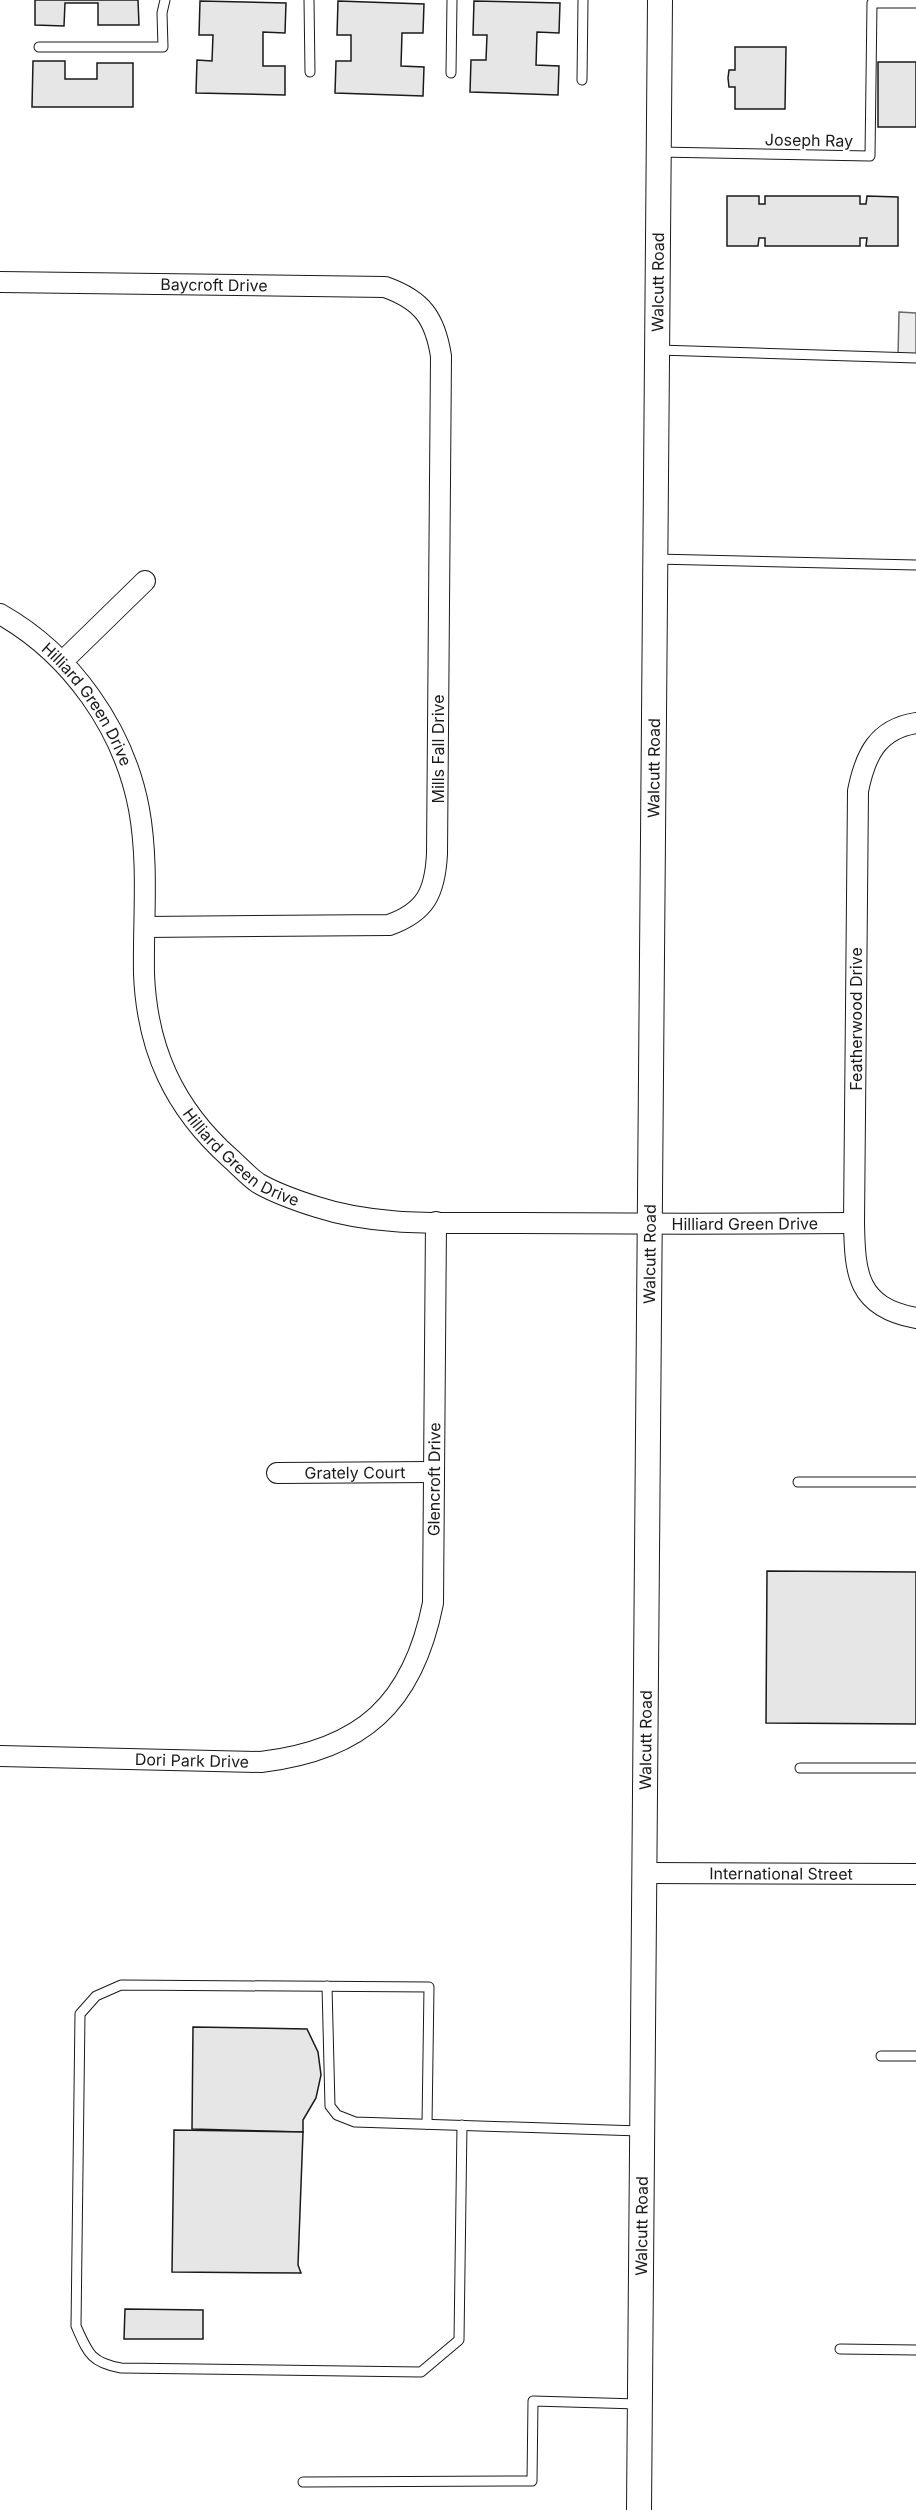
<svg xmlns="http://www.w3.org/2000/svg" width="916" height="2510" font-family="Inter,sans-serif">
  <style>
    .parking { fill: #ededed; stroke: #6a6a6a; stroke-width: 1.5 }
    .building { fill: #e6e6e6; stroke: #1a1a1a; stroke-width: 1.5 }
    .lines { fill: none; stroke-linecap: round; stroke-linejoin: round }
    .service-casing { stroke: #1a1a1a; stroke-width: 11 }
    .minor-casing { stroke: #1a1a1a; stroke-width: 22 }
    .tertiary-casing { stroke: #1a1a1a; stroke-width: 26 }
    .service { stroke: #fff; stroke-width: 9 }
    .minor { stroke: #fff; stroke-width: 20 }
    .tertiary { stroke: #fff; stroke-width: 24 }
    .labels { text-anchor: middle; stroke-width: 4.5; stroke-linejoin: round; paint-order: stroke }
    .street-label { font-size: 16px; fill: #1a1a1a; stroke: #fff }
  </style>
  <rect width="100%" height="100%" fill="#fff"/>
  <path class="parking" d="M 899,312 L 916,313 L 916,358 L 898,357 Z"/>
  <g class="building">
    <path d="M 35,0 L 138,0 L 139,25 L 98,25 L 98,3 L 65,3 L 64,26 L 35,25 Z"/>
    <path d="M 200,1 L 286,3 L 285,33 L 263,32 L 263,66 L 285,66 L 285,95 L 196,93 L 197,60 L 212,61 L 213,35 L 199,35 Z"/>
    <path d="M 338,1 L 424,4 L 423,33 L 402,33 L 401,66 L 424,67 L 423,96 L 335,93 L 336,61 L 351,61 L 351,35 L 337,35 Z"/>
    <path d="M 474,1 L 560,3 L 559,33 L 537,32 L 536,65 L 559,66 L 558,95 L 470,92 L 471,60 L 486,60 L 487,35 L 473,35 Z"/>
    <path d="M 735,47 L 786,47 L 785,109 L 735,109 L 735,87 L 729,87 L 728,78 L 729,70 L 735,70 Z"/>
    <path d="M 33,61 L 65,61 L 65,79 L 97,79 L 97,63 L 133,63 L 133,107 L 32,107 Z"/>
    <rect x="878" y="62" width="38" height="65"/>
    <path d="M 727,196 L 759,196 L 759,204 L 765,204 L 765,196 L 860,196 L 860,204 L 866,204 L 867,196 L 898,197 L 898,246 L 866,246 L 867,238 L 860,238 L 860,246 L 765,246 L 765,238 L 759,238 L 758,246 L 727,246 Z"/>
    <path d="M 767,1571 L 916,1572 L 916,1724 L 766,1723 Z"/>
    <path d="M 193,2027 L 307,2029 L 318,2052 L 321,2075 L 316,2098 L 303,2120 L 303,2132 L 192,2129 Z"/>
    <path d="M 174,2130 L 303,2132 L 298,2265 L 301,2273 L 172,2272 Z"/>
    <path d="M 125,2309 L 203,2310 L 203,2339 L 124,2339 Z"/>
  </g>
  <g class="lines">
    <defs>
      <g id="service">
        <path d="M 309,0 L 310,72"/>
        <path d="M 39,47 L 163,47 L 162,13 L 165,0"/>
        <path d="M 451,73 L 452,0"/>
        <path d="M 582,80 L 583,0"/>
        <path d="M 659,152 L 870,156 L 872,3 L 916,3"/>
        <path d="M 658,350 L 916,358"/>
        <path d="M 655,559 L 916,565"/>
        <path d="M 798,1482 L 916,1482"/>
        <path d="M 800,1768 L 916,1768"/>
        <path d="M 327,1986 L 330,2106 L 337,2115 L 355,2122 L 640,2131"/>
        <path d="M 881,2056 L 916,2056"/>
        <path d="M 427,2124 L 429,1987 L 121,1985 L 96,1996 L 80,2014 L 76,2326 C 88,2353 91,2363 121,2368 L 421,2372 L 459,2340 L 462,2125"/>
        <path d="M 840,2349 L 916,2350"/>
        <path d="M 303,2482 L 532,2481 L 533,2401 L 638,2404"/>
      </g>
      <g id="minor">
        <path id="s1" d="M 0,282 L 385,287 C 422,300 435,318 441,356 L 437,854 C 435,892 426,912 389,925 L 145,927"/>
        <path id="s2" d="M 0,614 C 71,654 124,729 139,809 C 149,864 143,919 144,974 C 147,1049 174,1108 230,1158 C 239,1166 248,1176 258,1183 C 275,1193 298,1201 317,1207 C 381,1228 452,1222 518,1223 C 630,1224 742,1224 854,1223"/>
        <path d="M 63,661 L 145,581"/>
        <path d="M 916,723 C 877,729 865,756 858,791 L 854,1223 C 855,1274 857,1307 916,1318"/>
        <path id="s3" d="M 277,1473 L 432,1472"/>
        <path id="s4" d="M 0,1756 L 261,1762 C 362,1750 413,1704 433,1603 L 436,1222"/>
        <path id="s5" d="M 646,1873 L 916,1874"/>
      </g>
      <g id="tertiary">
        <path id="s6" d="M 639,2510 L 660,0"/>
      </g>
    </defs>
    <use href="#service" class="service-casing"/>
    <use href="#minor" class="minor-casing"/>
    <use href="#tertiary" class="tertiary-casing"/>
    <use href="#service" class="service"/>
    <use href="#minor" class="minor"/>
    <use href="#tertiary" class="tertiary"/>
  </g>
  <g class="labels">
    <g class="street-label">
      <text transform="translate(809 140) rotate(1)" y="6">Joseph Ray</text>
      <text dy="6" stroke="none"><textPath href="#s6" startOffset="2228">Walcutt Road</textPath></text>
      <text dy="6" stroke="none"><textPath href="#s1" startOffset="214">Baycroft Drive</textPath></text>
      <text dy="6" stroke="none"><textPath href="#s2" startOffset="128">Hilliard Green Drive</textPath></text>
      <text transform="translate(438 749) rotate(-90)" y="6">Mills Fall Drive</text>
      <text dy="6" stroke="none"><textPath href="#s6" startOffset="1742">Walcutt Road</textPath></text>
      <text transform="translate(856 1019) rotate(-90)" y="6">Featherwood Drive</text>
      <text dy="6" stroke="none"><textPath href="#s2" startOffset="630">Hilliard Green Drive</textPath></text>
      <text dy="6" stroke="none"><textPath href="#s2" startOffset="1152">Hilliard Green Drive</textPath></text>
      <text dy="6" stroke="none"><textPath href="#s6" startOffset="1256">Walcutt Road</textPath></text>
      <text dy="6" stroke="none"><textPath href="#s3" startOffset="78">Grately Court</textPath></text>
      <text dy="6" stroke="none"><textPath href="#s4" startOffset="640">Glencroft Drive</textPath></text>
      <text dy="6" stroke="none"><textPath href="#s6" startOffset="770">Walcutt Road</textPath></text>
      <text dy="6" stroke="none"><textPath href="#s4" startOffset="192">Dori Park Drive</textPath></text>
      <text dy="6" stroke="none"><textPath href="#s5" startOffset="135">International Street</textPath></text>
      <text dy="6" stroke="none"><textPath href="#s6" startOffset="284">Walcutt Road</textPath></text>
    </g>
  </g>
</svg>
